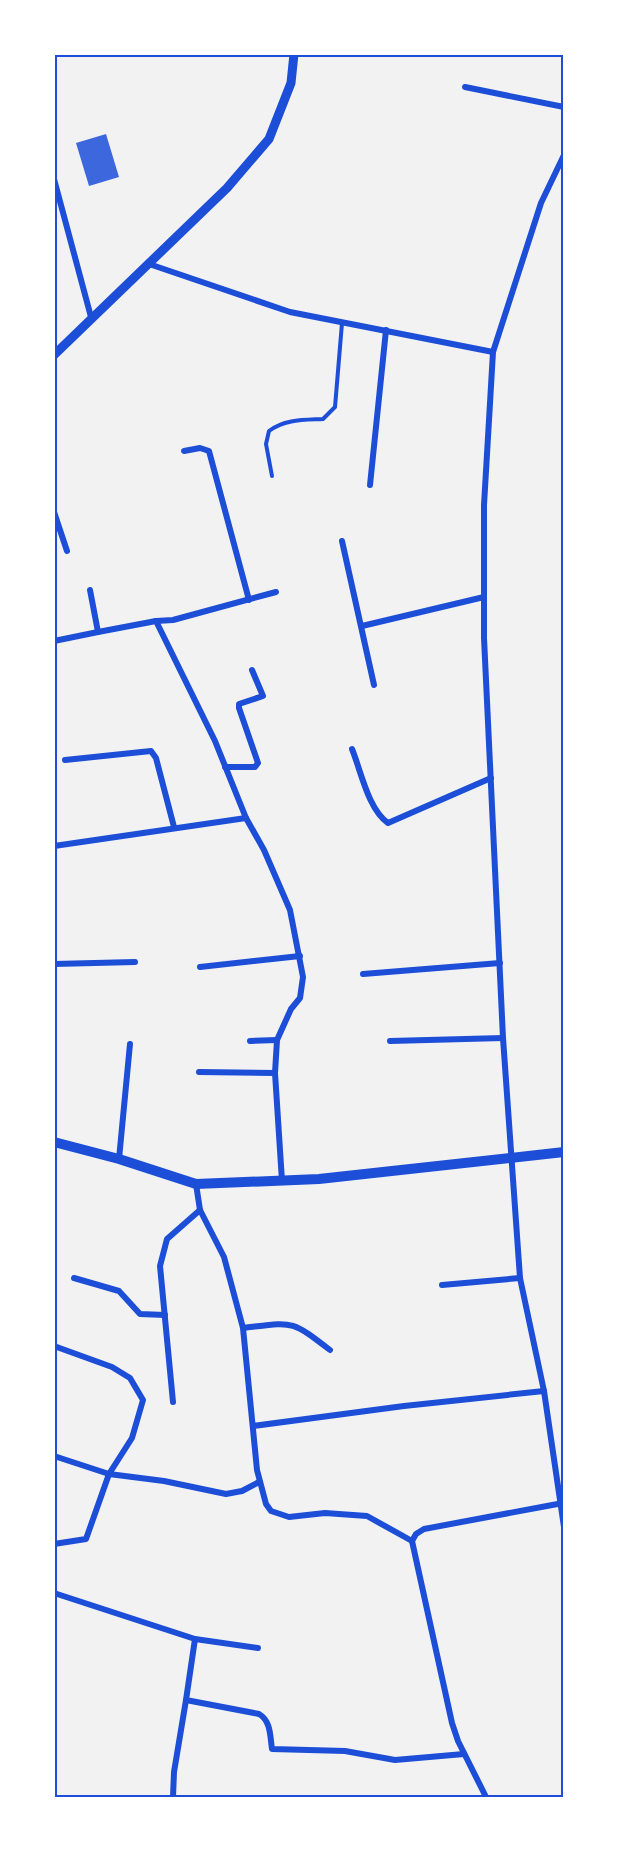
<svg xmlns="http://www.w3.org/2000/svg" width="618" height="1851" font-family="'Nunito Sans',sans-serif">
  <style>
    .building { fill: #3d67dc }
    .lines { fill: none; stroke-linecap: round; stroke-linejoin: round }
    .service { stroke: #1d4ed8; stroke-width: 4 }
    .minor { stroke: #1d4ed8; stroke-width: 6 }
    .tertiary { stroke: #1d4ed8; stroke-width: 9 }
    .secondary { stroke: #1d4ed8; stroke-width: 10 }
    .neatline { fill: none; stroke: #1d4ed8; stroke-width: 2 }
  </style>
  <rect width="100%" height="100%" fill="#f2f2f2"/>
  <path class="building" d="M 106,134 L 119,177 L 89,186 L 76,143 Z"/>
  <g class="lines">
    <path class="service" d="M 272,476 L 266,444 L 269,431 C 285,419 304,420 323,419 L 335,407 L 342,323"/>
    <g class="minor">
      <path d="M 465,87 L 564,107"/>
      <path d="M 564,155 L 541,203 L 493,352 L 484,505 L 484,638 L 503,1038 L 520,1278 L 544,1391 L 564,1527"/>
      <path d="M 54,179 L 91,317"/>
      <path d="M 149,264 L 290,312 L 493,352"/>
      <path d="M 184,451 L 200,448 L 209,451 L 249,600"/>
      <path d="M 370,485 L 386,330"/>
      <path d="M 54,512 L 67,551"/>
      <path d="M 342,541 L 374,685"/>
      <path d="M 90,590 L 98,632 L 156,621 L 215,741 L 246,818 L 264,850 L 290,910 L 303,977 L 300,998 L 291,1009 L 277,1040 L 275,1073 L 282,1181"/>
      <path d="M 156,621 L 173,620 L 276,592"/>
      <path d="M 362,626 L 484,597"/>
      <path d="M 54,641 L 98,632"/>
      <path d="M 352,749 C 361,771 368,809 388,823 L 491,778"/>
      <path d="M 65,760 L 151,751 L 156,758 L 174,827"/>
      <path d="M 225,767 L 255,767 L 258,763 L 239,708 L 239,704 L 263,696 L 252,670"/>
      <path d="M 54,846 L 246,818"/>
      <path d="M 54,964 L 135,962"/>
      <path d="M 200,967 L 300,956"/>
      <path d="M 363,974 L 500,963"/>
      <path d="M 250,1041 L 277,1040"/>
      <path d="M 390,1041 L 503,1038"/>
      <path d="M 199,1072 L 275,1073"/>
      <path d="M 119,1159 L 130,1044"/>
      <path d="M 196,1184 L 200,1210 L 224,1257 L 243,1328 L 257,1470 L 266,1504 L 271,1511 L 289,1517 L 325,1513 L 367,1516 L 412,1541"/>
      <path d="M 74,1278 L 119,1291 L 140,1314 L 165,1315"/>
      <path d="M 442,1285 L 520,1278"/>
      <path d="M 243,1328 C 293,1322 290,1319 330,1350"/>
      <path d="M 54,1346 L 112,1367 L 130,1378 L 143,1400 L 132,1438 L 109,1474 L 86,1539 L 54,1544"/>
      <path d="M 173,1402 L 160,1266 L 167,1239 L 200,1210"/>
      <path d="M 253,1426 L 404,1406 L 544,1391"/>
      <path d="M 54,1456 L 109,1474 L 164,1481 L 226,1494 L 242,1491 L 259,1482"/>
      <path d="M 54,1593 L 195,1639 L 186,1700 L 259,1714 C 271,1721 270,1736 272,1749 L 345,1751 L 395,1760 L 464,1754"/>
      <path d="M 195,1639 L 258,1648"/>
      <path d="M 173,1797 L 174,1772 L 186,1700"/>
      <path d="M 486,1797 L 458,1741 L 452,1723 L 412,1541 L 416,1534 L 424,1529 L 563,1503"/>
    </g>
    <path class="tertiary" d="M 54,355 L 227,188 L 269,139 L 291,83 L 294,54"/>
    <path class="secondary" d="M 54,1142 L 119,1159 L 196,1184 L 319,1179 L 564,1152"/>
  </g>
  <rect width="618" height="1851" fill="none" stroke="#ffffff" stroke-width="111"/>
  <rect x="56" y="56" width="506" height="1740" class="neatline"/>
</svg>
